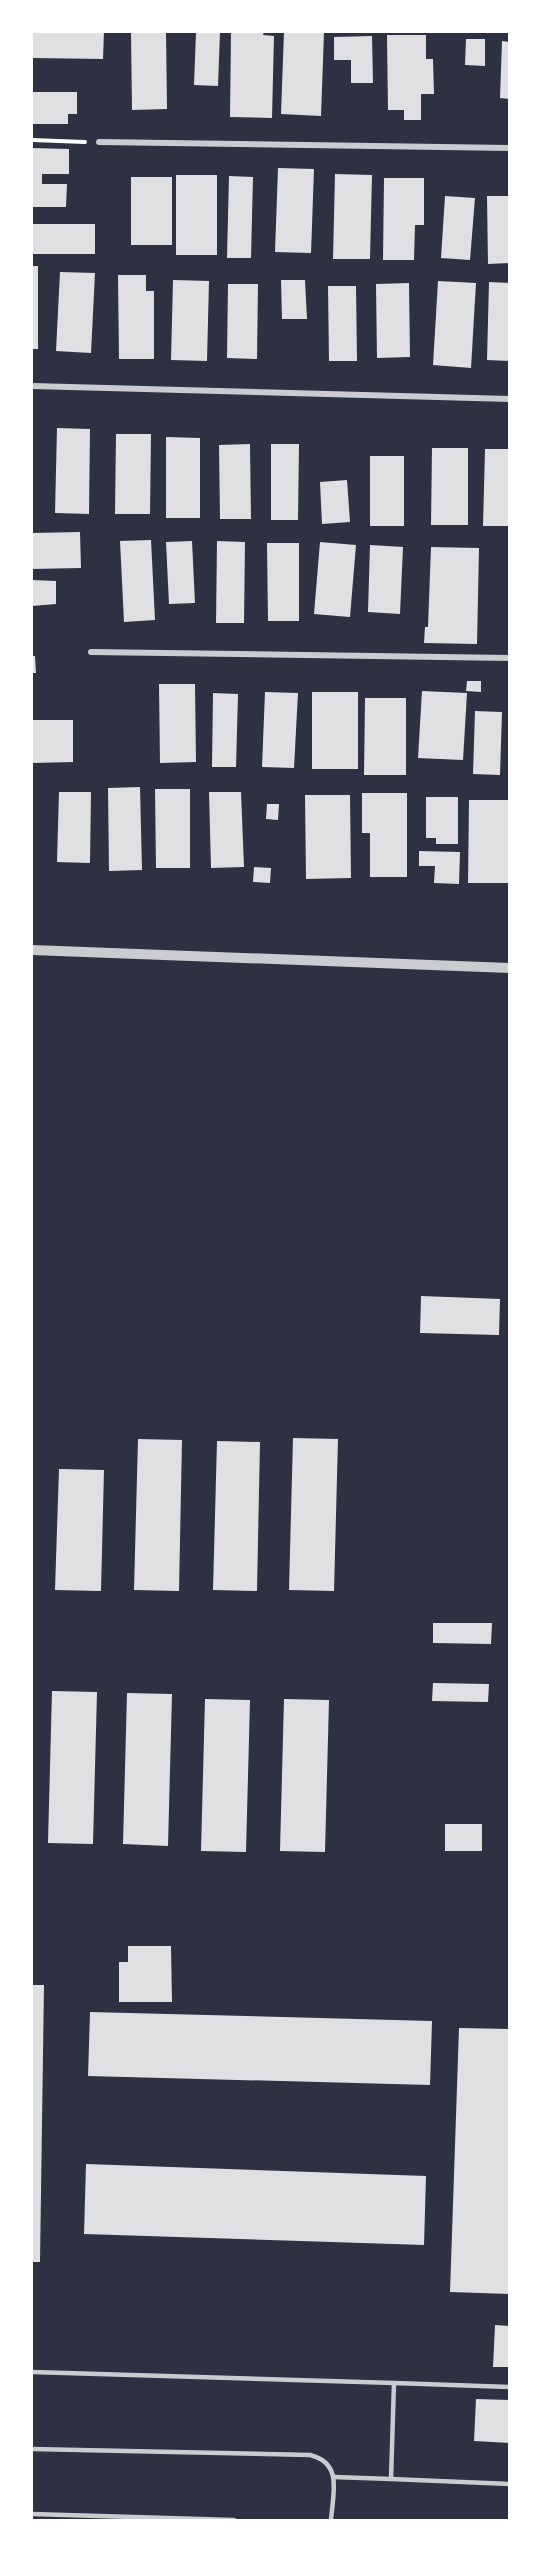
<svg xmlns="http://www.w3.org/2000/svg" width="541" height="2552" font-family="'Nunito Sans',sans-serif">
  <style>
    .building { fill: #e0e0e3 }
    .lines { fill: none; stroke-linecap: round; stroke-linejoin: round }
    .path { stroke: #fff; stroke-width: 4 }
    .service { stroke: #caccd0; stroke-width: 4.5 }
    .minor { stroke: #caccd0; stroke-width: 6 }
    .tertiary { stroke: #caccd0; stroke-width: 10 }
  </style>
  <rect width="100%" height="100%" fill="#2d3142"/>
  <g class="building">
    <path d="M 33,32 L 104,32 L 103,59 L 32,58 Z"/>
    <path d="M 131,32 L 166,32 L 167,109 L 132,110 Z"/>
    <path d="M 231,32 L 264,32 L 263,35 L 274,36 L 272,118 L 230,117 Z"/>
    <path d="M 284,32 L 324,33 L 321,116 L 281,114 Z"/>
    <path d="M 196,33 L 220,33 L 218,86 L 194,85 Z"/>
    <path d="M 387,35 L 426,35 L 426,59 L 433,59 L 434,94 L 421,94 L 421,120 L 404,120 L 404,110 L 388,110 Z"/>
    <path d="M 372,36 L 373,83 L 351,83 L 351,60 L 334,60 L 334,37 Z"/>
    <path d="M 466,39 L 485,39 L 485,66 L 465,65 Z"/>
    <path d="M 502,41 L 510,42 L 510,99 L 500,98 Z"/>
    <path d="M 32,92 L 77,92 L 77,114 L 68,114 L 68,124 L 32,124 Z"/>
    <path d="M 32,148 L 69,149 L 69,174 L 42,174 L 42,184 L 67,184 L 66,207 L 32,207 Z"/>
    <path d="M 278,168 L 314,169 L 311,253 L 275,252 Z"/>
    <path d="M 335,174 L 372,175 L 370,259 L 333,259 Z"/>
    <rect x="176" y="175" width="41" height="80"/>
    <path d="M 229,176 L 253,177 L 251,258 L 227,258 Z"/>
    <rect x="131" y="177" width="41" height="68"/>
    <path d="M 384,178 L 424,178 L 424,225 L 415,225 L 414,260 L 383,260 Z"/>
    <path d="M 445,196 L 475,198 L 470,260 L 441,258 Z"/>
    <path d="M 487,196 L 510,196 L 510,263 L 488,264 Z"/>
    <rect x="32" y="224" width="63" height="30"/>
    <rect x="32" y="266" width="6" height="83"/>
    <path d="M 60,272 L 95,273 L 91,353 L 56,351 Z"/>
    <path d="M 118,275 L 146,275 L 146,291 L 154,291 L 154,359 L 119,359 Z"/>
    <path d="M 173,280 L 209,281 L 207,361 L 171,360 Z"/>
    <path d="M 281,280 L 305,280 L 307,319 L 282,319 Z"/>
    <path d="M 438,281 L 476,283 L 471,368 L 433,365 Z"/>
    <path d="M 489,282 L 510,283 L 510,361 L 487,360 Z"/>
    <path d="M 409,283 L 410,357 L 377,358 L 376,284 Z"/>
    <path d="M 228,284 L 258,284 L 257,359 L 227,358 Z"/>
    <path d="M 328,286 L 356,286 L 357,361 L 329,361 Z"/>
    <path d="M 57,428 L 90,429 L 89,514 L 55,513 Z"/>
    <path d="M 116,434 L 151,434 L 150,514 L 115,514 Z"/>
    <path d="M 166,437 L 200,438 L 200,518 L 166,518 Z"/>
    <path d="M 250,444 L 251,519 L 220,519 L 219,445 Z"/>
    <path d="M 271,444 L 299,444 L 298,520 L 271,520 Z"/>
    <path d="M 432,448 L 468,448 L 468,525 L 431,525 Z"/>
    <path d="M 485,449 L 510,449 L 510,526 L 483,526 Z"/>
    <rect x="370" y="456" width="34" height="70"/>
    <path d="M 347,480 L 350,522 L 322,524 L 320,482 Z"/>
    <path d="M 80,532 L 81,568 L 32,569 L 32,533 Z"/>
    <path d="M 151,540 L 155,620 L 124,622 L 120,541 Z"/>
    <path d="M 192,541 L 195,603 L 169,604 L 166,542 Z"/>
    <path d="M 217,541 L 245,542 L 244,623 L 216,623 Z"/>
    <path d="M 320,542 L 356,545 L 350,617 L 314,614 Z"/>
    <path d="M 267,543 L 299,543 L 299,621 L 268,621 Z"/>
    <path d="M 370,545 L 403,547 L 400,614 L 368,612 Z"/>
    <path d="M 431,547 L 479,548 L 477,644 L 424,643 L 425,627 L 428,627 Z"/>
    <path d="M 32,580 L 56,581 L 56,604 L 32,606 Z"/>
    <path d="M 32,656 L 35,656 L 36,673 L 32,673 Z"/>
    <path d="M 467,681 L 481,681 L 481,692 L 466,691 Z"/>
    <path d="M 159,684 L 195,684 L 196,762 L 160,763 Z"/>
    <path d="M 422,691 L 467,693 L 463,760 L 418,758 Z"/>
    <path d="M 265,692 L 298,693 L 294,768 L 262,767 Z"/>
    <rect x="312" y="692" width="46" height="77"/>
    <path d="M 213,693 L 238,694 L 236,767 L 212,767 Z"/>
    <path d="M 365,698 L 406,698 L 406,775 L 364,775 Z"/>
    <path d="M 475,711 L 502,712 L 500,775 L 473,774 Z"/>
    <path d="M 32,720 L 73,720 L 73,762 L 32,763 Z"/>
    <path d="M 140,787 L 142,870 L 109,871 L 108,788 Z"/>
    <path d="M 155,789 L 190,789 L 190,868 L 156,868 Z"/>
    <path d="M 59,792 L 91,792 L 90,863 L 57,862 Z"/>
    <path d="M 209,792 L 241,792 L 244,867 L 211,868 Z"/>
    <path d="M 362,793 L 407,793 L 407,877 L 370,877 L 370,833 L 362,833 Z"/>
    <path d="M 305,795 L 350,795 L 351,878 L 306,879 Z"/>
    <path d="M 426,797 L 458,797 L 458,844 L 436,844 L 436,838 L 426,838 Z"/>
    <path d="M 469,800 L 510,800 L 510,883 L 468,883 Z"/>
    <path d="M 267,804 L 279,804 L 278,820 L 266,819 Z"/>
    <path d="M 419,851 L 460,852 L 459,884 L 434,883 L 435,866 L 419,866 Z"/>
    <path d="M 254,867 L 271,868 L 270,883 L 253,882 Z"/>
    <path d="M 421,1296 L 500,1299 L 499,1335 L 420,1333 Z"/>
    <path d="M 293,1438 L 338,1439 L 334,1591 L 289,1590 Z"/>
    <path d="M 138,1439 L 182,1440 L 179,1591 L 134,1590 Z"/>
    <path d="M 217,1441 L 260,1442 L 257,1591 L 213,1590 Z"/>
    <path d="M 59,1469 L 104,1470 L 101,1591 L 55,1590 Z"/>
    <path d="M 433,1623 L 492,1623 L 491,1644 L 433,1643 Z"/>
    <path d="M 433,1683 L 489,1684 L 488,1702 L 432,1701 Z"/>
    <path d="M 52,1691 L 97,1692 L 93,1844 L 48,1843 Z"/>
    <path d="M 127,1693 L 172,1694 L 168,1846 L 123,1844 Z"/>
    <path d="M 205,1699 L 250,1700 L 246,1852 L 201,1851 Z"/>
    <path d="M 284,1699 L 329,1700 L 325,1852 L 280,1851 Z"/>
    <rect x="445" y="1824" width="37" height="27"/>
    <path d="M 128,1946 L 171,1946 L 172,2002 L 119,2002 L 119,1962 L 128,1962 Z"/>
    <path d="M 32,1985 L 44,1985 L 40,2262 L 32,2262 Z"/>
    <path d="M 90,2012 L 432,2021 L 430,2085 L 88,2076 Z"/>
    <path d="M 459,2028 L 510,2029 L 510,2294 L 450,2292 Z"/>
    <path d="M 86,2164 L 426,2176 L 424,2245 L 84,2234 Z"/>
    <path d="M 495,2325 L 510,2326 L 510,2367 L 493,2367 Z"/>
    <path d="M 476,2399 L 510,2400 L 510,2443 L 474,2441 Z"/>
  </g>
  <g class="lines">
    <path class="path" d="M 32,140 L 85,142"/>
    <g class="service">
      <path d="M 32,2372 L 394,2383 L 391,2479 L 334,2477"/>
      <path d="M 394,2383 L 510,2387"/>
      <path d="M 32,2449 L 310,2455 C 343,2463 333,2493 331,2520"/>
      <path d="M 391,2479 L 510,2484"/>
      <path d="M 32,2514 L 234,2520"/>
    </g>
    <g class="minor">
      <path d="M 99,142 L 510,148"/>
      <path d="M 32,386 L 510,399"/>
      <path d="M 91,652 L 510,658"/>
    </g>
    <path class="tertiary" d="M 32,950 L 510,968"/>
  </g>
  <rect width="541" height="2552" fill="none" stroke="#ffffff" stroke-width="66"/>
</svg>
